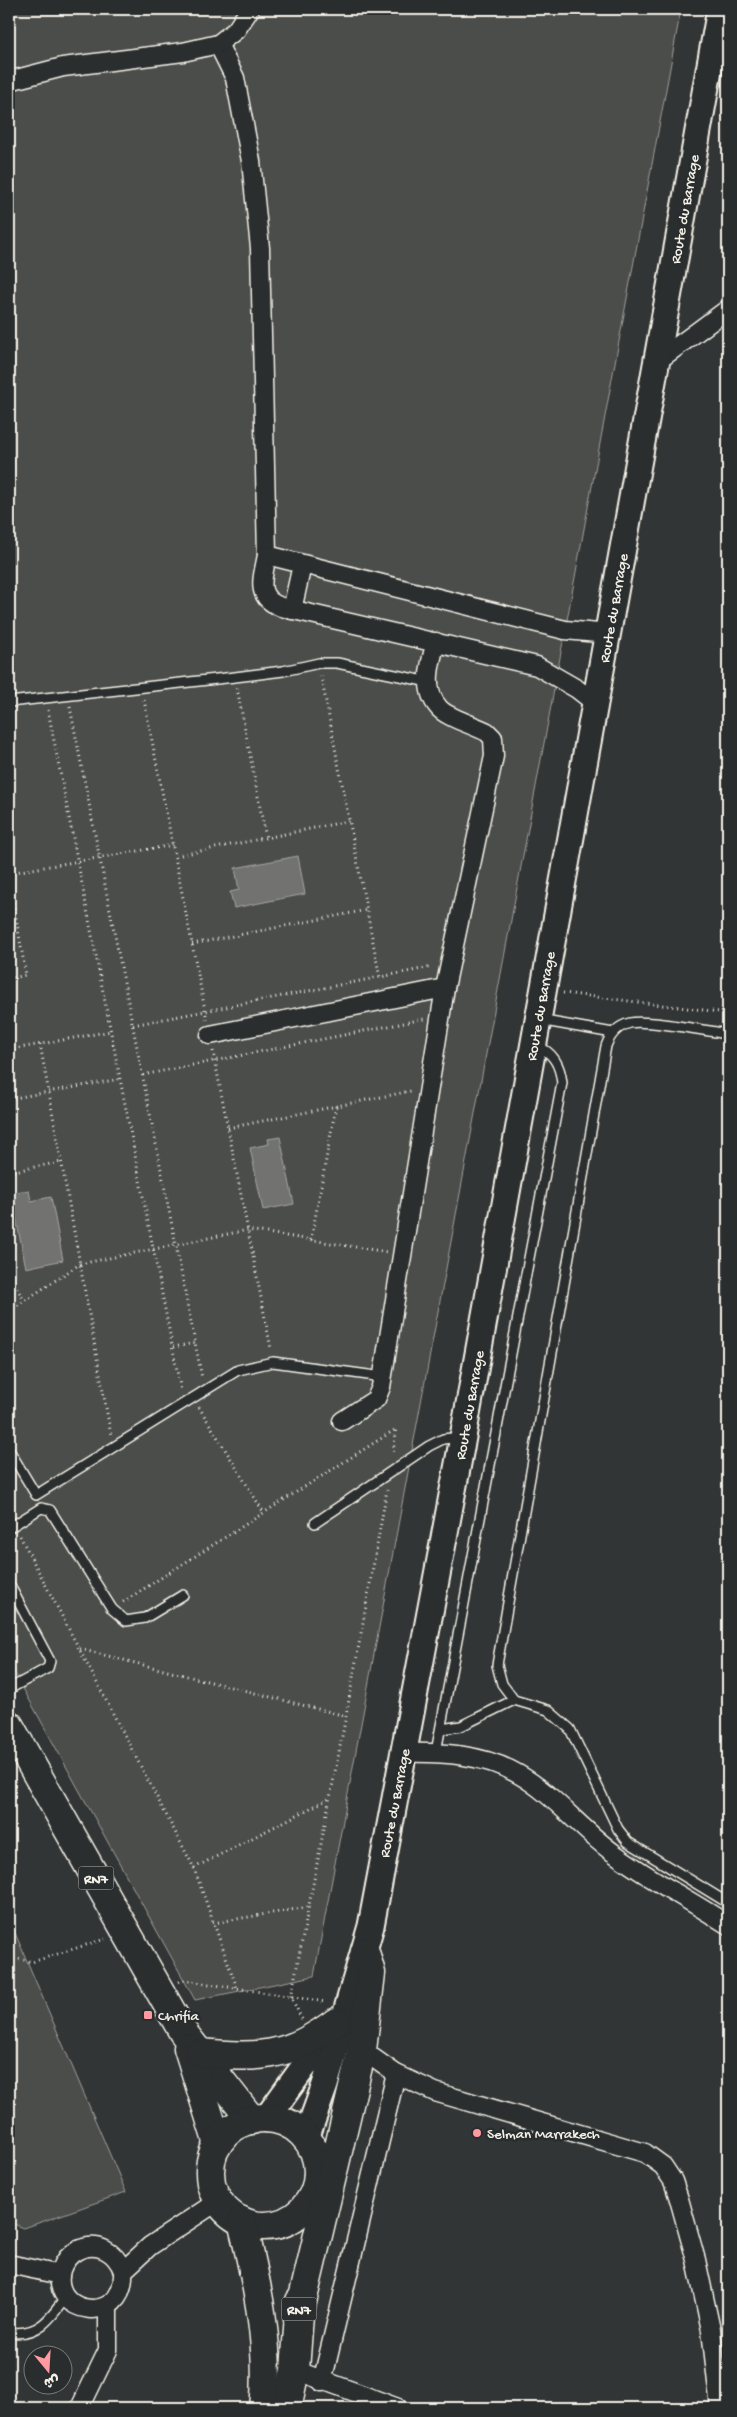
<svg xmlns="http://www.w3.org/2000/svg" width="737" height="2417" font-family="'Gochi Hand','Playpen Sans Arabic',sans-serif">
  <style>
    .green { fill: #4b4d4c; stroke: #a09f9a }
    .water { fill: #727370; stroke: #a6a5a0 }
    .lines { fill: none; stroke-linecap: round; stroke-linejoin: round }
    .service-casing { stroke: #f4f1e8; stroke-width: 12 }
    .minor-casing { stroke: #f4f1e8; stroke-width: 21 }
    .secondary-casing { stroke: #f4f1e8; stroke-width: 29 }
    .primary-casing { stroke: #f4f1e8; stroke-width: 31 }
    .path { stroke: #f4f1e8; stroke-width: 3; stroke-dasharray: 1 4; stroke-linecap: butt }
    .service { stroke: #2a2d2e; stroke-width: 9 }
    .minor { stroke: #2a2d2e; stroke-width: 18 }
    .secondary { stroke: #2a2d2e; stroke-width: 25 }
    .primary { stroke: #2a2d2e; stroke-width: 28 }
    .poi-dot { fill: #ff9aa2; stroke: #2a2d2e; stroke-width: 2 }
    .labels { text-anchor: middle; stroke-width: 5; stroke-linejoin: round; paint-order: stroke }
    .shield { fill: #2a2d2e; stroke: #b7b6b0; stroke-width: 1 }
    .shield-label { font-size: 14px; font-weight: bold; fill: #f4f1e8 }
    .street-label { font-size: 15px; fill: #f4f1e8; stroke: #2a2d2e }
    .poi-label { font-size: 15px; fill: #f4f1e8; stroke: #2a2d2e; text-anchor: start }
  </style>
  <rect width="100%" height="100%" fill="#323535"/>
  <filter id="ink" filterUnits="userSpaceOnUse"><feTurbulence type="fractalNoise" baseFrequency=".02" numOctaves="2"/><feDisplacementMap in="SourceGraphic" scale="10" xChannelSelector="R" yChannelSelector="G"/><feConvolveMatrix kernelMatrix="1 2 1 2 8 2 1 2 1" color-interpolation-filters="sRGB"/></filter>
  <g filter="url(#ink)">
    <g class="green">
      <path d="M 9,9 L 681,9 L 314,1976 L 195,2000 L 9,1663 Z"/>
      <path d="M 9,1919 L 126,2192 L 24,2228 L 9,2222 Z"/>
    </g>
    <g class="water">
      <path d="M 298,856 L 305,894 L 234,908 L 230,892 L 239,890 L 235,868 Z"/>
      <path d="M 280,1137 L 294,1204 L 263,1210 L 250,1148 L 269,1144 L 268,1139 Z"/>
      <path d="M 29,1190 L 31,1201 L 51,1197 L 63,1260 L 26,1268 L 11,1193 Z"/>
    </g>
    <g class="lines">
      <defs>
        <g id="service">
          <path d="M 9,702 L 235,677 L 283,671 L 319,663 L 337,663 L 429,682"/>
          <path d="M 539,1020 L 613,1033"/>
          <path d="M 728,1034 C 707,1031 647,1019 630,1023 C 618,1026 610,1035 606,1046 L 497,1665 L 502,1684 L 514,1700 L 548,1710 L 570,1729 L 618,1829 L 628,1842 L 728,1903"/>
          <path d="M 9,1450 L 36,1495 L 238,1370 L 273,1362 L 383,1377"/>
          <path d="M 315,1523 L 429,1446 L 443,1439 L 461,1437"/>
          <path d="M 9,1528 L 41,1508 L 50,1510 L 112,1609 L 126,1621 L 145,1618 L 183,1595"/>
          <path d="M 9,1584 L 50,1661 L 48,1668 L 9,1689"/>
          <path d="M 441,1729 L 461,1726 L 514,1700"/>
          <path d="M 436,1752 L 562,1083 C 560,1064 553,1052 535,1045"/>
          <path d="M 9,2332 C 38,2337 51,2318 66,2297"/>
        </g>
        <g id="minor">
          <path d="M 218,44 L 235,78 L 251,161 L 260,248 L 267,555 C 263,578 254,597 281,607 L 537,666 L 577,689 L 595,703"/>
          <path d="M 9,81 L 63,67 L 183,52 L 218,44 L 236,30 L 250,9"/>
          <path d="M 656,362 L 728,309"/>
          <path d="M 267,555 L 565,630 L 609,634"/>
          <path d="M 292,610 L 302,565"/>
          <path d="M 210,1035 L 445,988"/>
          <path d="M 342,1421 L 376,1399 L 381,1387 L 445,988 L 494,756 L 493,738 L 487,732 C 476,726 446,717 439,708 C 422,689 430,663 436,642"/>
          <path d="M 403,1753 C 442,1752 483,1754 518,1774 C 554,1794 581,1830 615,1854 C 651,1880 691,1901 728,1925"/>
          <path d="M 362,2050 L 396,2074 L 435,2092 L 645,2153 L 663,2166 L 673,2181 L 679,2199 L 696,2260 L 711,2330 L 720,2408"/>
          <path d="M 9,2264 L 60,2275"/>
          <path d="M 123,2271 C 116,2252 98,2241 78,2250 C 70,2254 64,2261 61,2270 C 49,2315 126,2328 123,2271 L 150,2246 L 218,2201"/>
          <path d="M 295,2370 L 398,2408"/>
          <path d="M 322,2382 L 396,2074"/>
          <path d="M 80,2408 L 108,2350 L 108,2305"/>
        </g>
        <g id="secondary">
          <path d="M 266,2119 L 335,2024"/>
          <path d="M 306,2138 L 325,2085 L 371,1926 L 463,1437 L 720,9"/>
        </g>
        <g id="primary">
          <path d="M 9,1725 L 183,2032 L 252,2120"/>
          <path d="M 188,2048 L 218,2144"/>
          <path d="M 200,2053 C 258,2058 287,2059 336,2022"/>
          <circle cx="264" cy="2172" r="54"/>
          <path d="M 242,2221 C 257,2283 271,2345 264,2408"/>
          <path d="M 298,2319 L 362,2050 L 371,1973 L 365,1952"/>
          <path d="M 287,2408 L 295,2370 L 300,2301"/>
        </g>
      </defs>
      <use href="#service" class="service-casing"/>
      <use href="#minor" class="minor-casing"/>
      <use href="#secondary" class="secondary-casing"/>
      <use href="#primary" class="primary-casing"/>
      <g class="path">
        <path d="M 321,676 L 380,978"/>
        <path d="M 237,688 L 266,838"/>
        <path d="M 144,700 L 207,1020"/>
        <path d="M 70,707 L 202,1378"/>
        <path d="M 48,710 L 181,1391"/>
        <path d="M 176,856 L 349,821"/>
        <path d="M 9,873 L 173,845"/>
        <path d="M 9,878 L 26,975 L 9,979"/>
        <path d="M 192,944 L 367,910"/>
        <path d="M 563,993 L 728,1013"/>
        <path d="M 133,1025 L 432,967"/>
        <path d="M 40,1044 L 111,1435"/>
        <path d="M 9,1050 L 111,1031"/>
        <path d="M 213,1051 L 271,1349"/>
        <path d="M 143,1075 L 424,1019"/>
        <path d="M 9,1099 L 120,1079"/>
        <path d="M 228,1128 L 411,1091"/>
        <path d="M 9,1172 L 61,1162"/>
        <path d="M 311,1240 L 336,1106"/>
        <path d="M 9,1275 L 24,1300"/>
        <path d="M 9,1311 L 80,1264 L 248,1230 L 387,1252"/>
        <path d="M 173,1347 L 195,1343"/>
        <path d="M 199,1407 L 264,1513"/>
        <path d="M 20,1536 L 194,1868 L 237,1988"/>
        <path d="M 123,1602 L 396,1429 L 393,1454"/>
        <path d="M 80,1649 L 346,1716"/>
        <path d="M 194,1868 L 328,1799"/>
        <path d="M 213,1923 L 308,1907"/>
        <path d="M 9,1956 L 32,1962 L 105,1939"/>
        <path d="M 179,1982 L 183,1980 L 326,2002"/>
        <path d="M 302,2019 L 291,1997 L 346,1716 L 387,1490"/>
      </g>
      <use href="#service" class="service"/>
      <use href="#minor" class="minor"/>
      <use href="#secondary" class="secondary"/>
      <use href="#primary" class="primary"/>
    </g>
  </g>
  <g class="poi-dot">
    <rect x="143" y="2010" width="10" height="10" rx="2.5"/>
    <circle cx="477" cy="2133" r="5"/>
  </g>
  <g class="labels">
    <g class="shield">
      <rect x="78.5" y="1866.5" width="35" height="23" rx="4"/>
      <rect x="281.5" y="2297.5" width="35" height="23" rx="4"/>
    </g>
    <g class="shield-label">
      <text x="96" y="1883">RN7</text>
      <text x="299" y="2314">RN7</text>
    </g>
    <g class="street-label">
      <text transform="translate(684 209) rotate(-80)" y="5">Route du Barrage</text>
      <text transform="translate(613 608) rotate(-80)" y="5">Route du Barrage</text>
      <text transform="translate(540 1006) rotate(-80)" y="5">Route du Barrage</text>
      <text transform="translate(469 1405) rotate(-80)" y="5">Route du Barrage</text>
      <text transform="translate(394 1803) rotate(-79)" y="5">Route du Barrage</text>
    </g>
    <g class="poi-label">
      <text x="158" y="2020">Chrifia</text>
      <text x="487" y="2138">Selman Marrakech</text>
    </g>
  </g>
  <rect width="737" height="2417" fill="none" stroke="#2a2d2e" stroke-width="30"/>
  <rect x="15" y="15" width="707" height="2387" fill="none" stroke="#f4f1e8" stroke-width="2" filter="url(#ink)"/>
  <g transform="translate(48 2370) rotate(162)"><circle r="24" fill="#2a2d2e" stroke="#7b7b78"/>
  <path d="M0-4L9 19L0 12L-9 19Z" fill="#ff9aa2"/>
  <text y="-8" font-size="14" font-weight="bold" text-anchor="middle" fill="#f4f1e8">ش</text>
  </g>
</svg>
